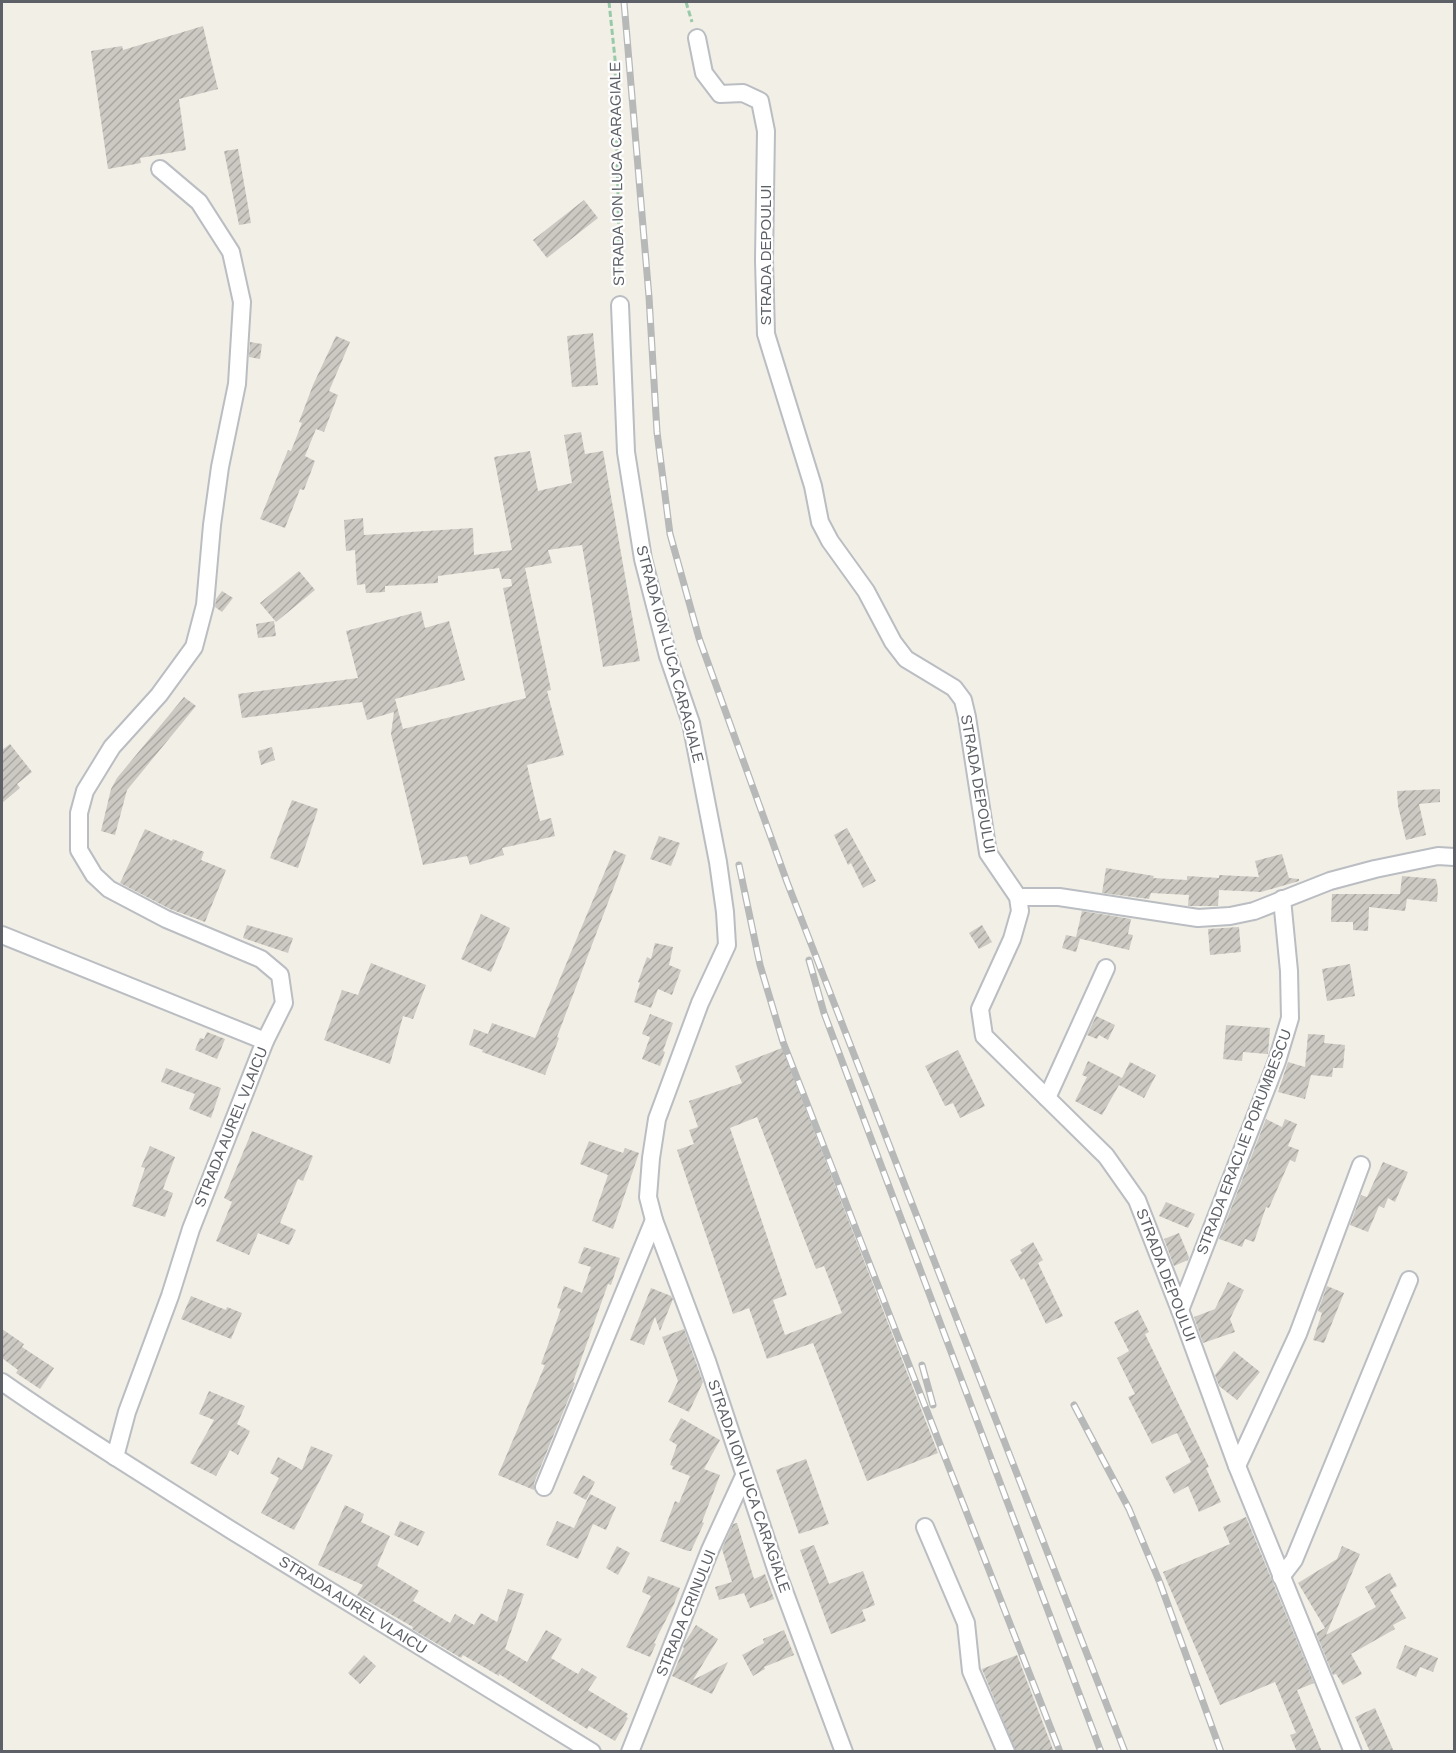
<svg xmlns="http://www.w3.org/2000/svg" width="1456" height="1753" font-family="Arial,sans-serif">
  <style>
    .building { fill: url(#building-hatch); fill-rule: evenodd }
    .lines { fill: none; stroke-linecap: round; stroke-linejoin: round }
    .minor-casing { stroke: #babdc2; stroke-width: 20 }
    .path { stroke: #98c9a9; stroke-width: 3; stroke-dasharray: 6 3; stroke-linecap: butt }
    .minor { stroke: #fff; stroke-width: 16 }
    .rail-casing { stroke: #b7b8b8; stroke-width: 7 }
    .rail { stroke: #fff; stroke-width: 4.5; stroke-dasharray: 14; stroke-linecap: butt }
    .labels { text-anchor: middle; stroke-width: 4.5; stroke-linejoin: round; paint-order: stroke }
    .street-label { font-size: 15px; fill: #5d6167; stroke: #fff }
  </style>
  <defs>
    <pattern id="building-hatch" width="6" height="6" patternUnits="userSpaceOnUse" patternTransform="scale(1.5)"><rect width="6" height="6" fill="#ccc9c3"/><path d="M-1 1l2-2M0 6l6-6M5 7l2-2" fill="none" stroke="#a9a7a2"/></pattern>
  </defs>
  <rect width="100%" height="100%" fill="#f1efe6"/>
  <g class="building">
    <path d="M 203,26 L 218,89 L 179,99 L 186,150 L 140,158 L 141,163 L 108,169 L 91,51 L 122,46 L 123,50 Z"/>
    <path d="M 238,149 L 251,223 L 239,225 L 224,151 Z"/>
    <path d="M 584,200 L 598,218 L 547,258 L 533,240 Z"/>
    <path d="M 593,333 L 598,385 L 572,387 L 567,336 Z"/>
    <path d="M 336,336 L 350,342 L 329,391 L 338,395 L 324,432 L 316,429 L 305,456 L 315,461 L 304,490 L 300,489 L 285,528 L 260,519 L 288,450 L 291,451 L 302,423 L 299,422 L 313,385 Z"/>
    <path d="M 250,342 L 262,344 L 260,359 L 249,357 Z"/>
    <path d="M 581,432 L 585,454 L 603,451 L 640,661 L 603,667 L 582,545 L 548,550 L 552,563 L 525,568 L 551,690 L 547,691 L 564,755 L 527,765 L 540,821 L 551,818 L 555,836 L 502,848 L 504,855 L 470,865 L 467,856 L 423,865 L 391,734 L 394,712 L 367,720 L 362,702 L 242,718 L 238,694 L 358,678 L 346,631 L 421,611 L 425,628 L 449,621 L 465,680 L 395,699 L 403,729 L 526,698 L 503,588 L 512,586 L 511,579 L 502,579 L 499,568 L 438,576 L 438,583 L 385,586 L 385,592 L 366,593 L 365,584 L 357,585 L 355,550 L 346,551 L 344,520 L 363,518 L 364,535 L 473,528 L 474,555 L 512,550 L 494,457 L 530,451 L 538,491 L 572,483 L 564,435 Z"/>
    <path d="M 299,571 L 315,590 L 276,622 L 260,603 Z"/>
    <path d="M 222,591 L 233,598 L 222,612 L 215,607 L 216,599 Z"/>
    <path d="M 274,621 L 276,636 L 258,638 L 256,624 Z"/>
    <path d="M 184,697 L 196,706 L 127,790 L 115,835 L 101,831 L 111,789 L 117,778 Z"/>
    <path d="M 10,744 L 32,772 L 17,784 L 20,788 L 2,803 L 2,750 Z"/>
    <path d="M 272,747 L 275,760 L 261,765 L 258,751 Z"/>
    <path d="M 1440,789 L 1440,802 L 1419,804 L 1426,835 L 1406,840 L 1398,806 L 1397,791 Z"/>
    <path d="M 292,800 L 318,809 L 298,868 L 270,858 Z"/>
    <path d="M 847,828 L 876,881 L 863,888 L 851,863 L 848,865 L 834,835 Z"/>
    <path d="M 145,829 L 172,841 L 173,839 L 204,852 L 201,860 L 226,870 L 205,922 L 170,909 L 120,883 Z"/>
    <path d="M 659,836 L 680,843 L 671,866 L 650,859 Z"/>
    <path d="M 614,850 L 626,855 L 557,1037 L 559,1038 L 545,1075 L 482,1052 L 483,1050 L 469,1045 L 474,1029 L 488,1034 L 492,1023 L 535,1038 Z"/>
    <path d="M 1282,854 L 1289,878 L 1299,879 L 1299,881 L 1261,892 L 1219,890 L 1218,906 L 1188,906 L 1189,895 L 1151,893 L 1149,899 L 1102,893 L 1106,868 L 1154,876 L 1153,878 L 1187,880 L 1187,876 L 1219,878 L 1219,875 L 1259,877 L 1255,861 Z"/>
    <path d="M 1402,876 L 1436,879 L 1438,889 L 1437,902 L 1407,899 L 1405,911 L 1369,907 L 1368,931 L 1353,930 L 1353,922 L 1331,922 L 1332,894 L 1400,894 Z"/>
    <path d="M 1082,911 L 1131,919 L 1128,934 L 1133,935 L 1129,950 L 1077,938 L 1080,939 L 1076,952 L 1062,948 L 1066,935 L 1076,937 Z"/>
    <path d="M 481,914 L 510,928 L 491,972 L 461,959 Z"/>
    <path d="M 247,925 L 293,938 L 288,953 L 243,938 Z"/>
    <path d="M 982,925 L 992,942 L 979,949 L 969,933 Z"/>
    <path d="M 1239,927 L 1241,952 L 1210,955 L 1208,929 Z"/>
    <path d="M 655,943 L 673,947 L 669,965 L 681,970 L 672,995 L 658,989 L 651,1008 L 634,1002 L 640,983 L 638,982 L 647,957 L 651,959 Z"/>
    <path d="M 371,963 L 426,985 L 413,1019 L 403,1016 L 390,1064 L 324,1040 L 342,990 L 358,995 Z"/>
    <path d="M 1350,964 L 1355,996 L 1327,1001 L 1322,969 Z"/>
    <path d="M 650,1014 L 673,1023 L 663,1051 L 665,1052 L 660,1066 L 642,1059 L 650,1037 L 642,1034 Z"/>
    <path d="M 1096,1016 L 1115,1025 L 1108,1040 L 1099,1035 L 1097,1039 L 1087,1035 Z"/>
    <path d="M 1226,1025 L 1270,1028 L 1268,1054 L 1243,1052 L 1242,1061 L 1223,1059 Z"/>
    <path d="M 207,1032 L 225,1039 L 217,1059 L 195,1050 L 200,1038 L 204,1039 Z"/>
    <path d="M 1308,1034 L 1325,1035 L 1324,1043 L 1345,1045 L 1343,1068 L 1333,1068 L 1332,1077 L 1311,1075 L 1305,1099 L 1278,1092 L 1288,1062 L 1305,1067 Z"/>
    <path d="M 782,1048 L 938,1453 L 867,1481 L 813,1343 L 767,1359 L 749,1308 L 733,1314 L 677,1150 L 694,1144 L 689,1130 L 698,1127 L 689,1101 L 742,1083 L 735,1066 ZM 757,1117 L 816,1269 L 824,1266 L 842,1313 L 785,1335 L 773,1300 L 787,1295 L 730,1128 Z"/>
    <path d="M 958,1050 L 985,1106 L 960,1118 L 953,1103 L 945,1106 L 925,1066 Z"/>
    <path d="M 1088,1061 L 1122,1078 L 1130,1062 L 1156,1075 L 1144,1098 L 1119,1085 L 1102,1115 L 1075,1101 L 1087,1077 L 1082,1075 Z"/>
    <path d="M 166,1068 L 221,1088 L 211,1118 L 189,1109 L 195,1094 L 161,1082 Z"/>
    <path d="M 1266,1119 L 1282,1127 L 1285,1119 L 1297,1124 L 1288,1146 L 1299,1150 L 1295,1162 L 1290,1160 L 1269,1208 L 1266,1207 L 1254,1242 L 1245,1239 L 1242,1247 L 1219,1239 Z"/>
    <path d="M 252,1131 L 313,1156 L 303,1181 L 298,1179 L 280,1223 L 296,1230 L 289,1245 L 258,1233 L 249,1255 L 216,1241 L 232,1202 L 224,1198 Z"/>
    <path d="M 589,1141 L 623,1153 L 625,1148 L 639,1153 L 613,1229 L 592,1221 L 608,1175 L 580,1164 Z"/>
    <path d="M 150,1146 L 175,1157 L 163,1189 L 173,1193 L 165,1217 L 132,1206 L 145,1168 L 141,1167 Z"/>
    <path d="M 1383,1162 L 1408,1172 L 1395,1202 L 1388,1198 L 1384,1208 L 1379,1206 L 1368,1232 L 1350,1225 L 1361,1195 L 1367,1197 Z"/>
    <path d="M 1166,1202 L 1195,1214 L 1188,1228 L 1159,1216 Z"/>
    <path d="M 1179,1233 L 1189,1257 L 1188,1260 L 1174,1266 L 1164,1239 Z"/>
    <path d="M 1033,1242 L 1043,1260 L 1038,1263 L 1063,1316 L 1046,1324 L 1024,1278 L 1021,1280 L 1010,1260 L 1022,1253 L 1020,1250 Z"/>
    <path d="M 584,1247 L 620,1258 L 611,1285 L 608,1284 L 573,1382 L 575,1383 L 534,1483 L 534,1490 L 498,1475 L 545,1365 L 541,1364 L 561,1309 L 557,1308 L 564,1286 L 582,1293 L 591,1267 L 578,1263 Z"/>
    <path d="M 1228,1282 L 1244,1290 L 1230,1319 L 1235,1332 L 1203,1343 L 1194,1317 L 1215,1309 Z"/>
    <path d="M 1327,1286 L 1344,1293 L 1324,1343 L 1313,1340 L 1322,1313 L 1318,1311 Z"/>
    <path d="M 651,1288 L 671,1296 L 673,1299 L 660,1331 L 655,1317 L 644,1345 L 630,1340 Z"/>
    <path d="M 191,1296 L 226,1310 L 227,1307 L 242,1313 L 231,1339 L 181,1319 Z"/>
    <path d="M 1138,1310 L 1149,1332 L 1145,1334 L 1209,1467 L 1206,1468 L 1221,1502 L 1199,1512 L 1188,1486 L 1174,1494 L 1165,1477 L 1191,1462 L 1177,1433 L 1152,1444 L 1128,1397 L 1135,1394 L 1117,1358 L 1129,1351 L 1114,1322 Z"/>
    <path d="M 2,1329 L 24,1344 L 22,1347 L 54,1368 L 40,1389 L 16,1373 L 18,1370 L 2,1358 Z"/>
    <path d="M 684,1329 L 703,1382 L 689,1412 L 668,1402 L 678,1381 L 662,1337 Z"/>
    <path d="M 1234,1351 L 1260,1372 L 1237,1400 L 1219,1386 L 1215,1375 Z"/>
    <path d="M 209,1391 L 245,1406 L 237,1424 L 250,1431 L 238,1455 L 230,1450 L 216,1476 L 190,1463 L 214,1420 L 199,1414 Z"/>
    <path d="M 681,1418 L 720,1440 L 704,1469 L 720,1475 L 702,1522 L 704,1523 L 691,1551 L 688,1551 L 660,1541 L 675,1501 L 679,1503 L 690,1476 L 672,1469 L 673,1466 L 670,1465 L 677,1445 L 669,1440 Z"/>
    <path d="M 311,1446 L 333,1455 L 294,1530 L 261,1513 L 279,1478 L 270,1473 L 278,1457 L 302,1470 Z"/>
    <path d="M 806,1459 L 829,1524 L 799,1534 L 776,1470 Z"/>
    <path d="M 583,1475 L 595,1482 L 586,1500 L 573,1493 Z"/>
    <path d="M 590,1494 L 616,1507 L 606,1530 L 593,1524 L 578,1559 L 546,1545 L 557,1521 L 574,1528 Z"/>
    <path d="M 345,1505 L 364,1514 L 361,1522 L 390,1536 L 377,1566 L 419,1591 L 413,1601 L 450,1623 L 455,1614 L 474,1625 L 481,1613 L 497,1622 L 508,1589 L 524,1594 L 505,1649 L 527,1662 L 546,1630 L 562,1639 L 551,1658 L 578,1674 L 582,1668 L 597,1677 L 588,1690 L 628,1714 L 626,1717 L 628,1718 L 615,1741 L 589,1726 L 587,1729 L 499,1674 L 499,1676 L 463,1655 L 461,1658 L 412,1629 L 413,1627 L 357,1595 L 363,1585 L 318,1565 Z"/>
    <path d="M 1246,1517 L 1314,1683 L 1297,1690 L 1322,1752 L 1297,1752 L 1290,1735 L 1296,1733 L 1275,1682 L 1220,1705 L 1163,1572 L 1230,1544 L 1223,1527 Z"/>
    <path d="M 400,1521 L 425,1532 L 418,1546 L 394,1535 Z"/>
    <path d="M 737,1523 L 754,1579 L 765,1574 L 774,1599 L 750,1608 L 744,1593 L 719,1600 L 715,1587 L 732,1582 L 722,1549 L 733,1524 Z"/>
    <path d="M 814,1545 L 829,1584 L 863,1571 L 875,1605 L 862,1610 L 866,1621 L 831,1634 L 800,1550 Z"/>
    <path d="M 617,1546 L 630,1553 L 618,1575 L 606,1568 Z"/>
    <path d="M 1342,1546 L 1360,1554 L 1326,1635 L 1376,1607 L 1365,1587 L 1390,1573 L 1397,1586 L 1390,1590 L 1406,1618 L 1393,1625 L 1395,1629 L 1351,1654 L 1362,1674 L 1343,1685 L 1336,1674 L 1333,1675 L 1316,1633 L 1325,1628 L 1298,1583 L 1337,1559 Z"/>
    <path d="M 648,1576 L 680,1588 L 674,1604 L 654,1643 L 656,1644 L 650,1657 L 626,1647 L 651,1596 L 642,1592 Z"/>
    <path d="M 696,1625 L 718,1639 L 693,1680 L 728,1662 L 712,1694 L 672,1676 L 684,1648 L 683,1647 L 685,1642 Z"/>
    <path d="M 784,1630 L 794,1655 L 764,1667 L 765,1669 L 753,1676 L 742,1655 L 764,1643 L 763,1639 Z"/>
    <path d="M 1405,1645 L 1438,1658 L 1433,1672 L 1420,1667 L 1416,1677 L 1396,1668 Z"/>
    <path d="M 364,1655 L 376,1666 L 360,1684 L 348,1673 Z"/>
    <path d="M 1017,1655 L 1054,1752 L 1016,1752 L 982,1669 Z"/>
    <path d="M 1375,1708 L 1394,1752 L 1370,1752 L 1355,1717 Z"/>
  </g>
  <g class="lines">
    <defs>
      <g id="minor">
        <path d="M 697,38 L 704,73 L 720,94 L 743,93 L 760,101 L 766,131 L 764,260 L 766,334 L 813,486 L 820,522 L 830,541 L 866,591 L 893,642 L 906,659 L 954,688 L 963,700 L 967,717 L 988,853 L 1018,897 L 1020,911 L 1012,939 L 980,1009 L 984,1036 L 1106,1156 L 1137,1200 L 1180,1310 L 1237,1466 L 1353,1752"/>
        <path d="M 620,305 L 626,452 L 643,559 L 668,656 L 691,723 L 718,862 L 725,912 L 727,945 L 700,1003 L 657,1119 L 651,1158 L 648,1197 L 654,1220 L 707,1361 L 777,1572 L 844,1752"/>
        <path d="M 1018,897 L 1059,897 L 1198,918 L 1230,916 L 1254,911 L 1330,881 L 1375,869 L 1438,856 L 1454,857"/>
        <path d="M 2,935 L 265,1041"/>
        <path d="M 1047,1098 L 1106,968"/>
        <path d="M 1180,1310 L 1277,1061 L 1290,1018 L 1289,971 L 1282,899"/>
        <path d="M 2,1382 C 76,1434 154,1481 231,1530 C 351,1604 471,1678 592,1752"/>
        <path d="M 115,1457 L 127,1412 L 170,1296 L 191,1229 L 265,1041 L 284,1003 L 280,975 L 261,959 L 166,919 L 109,889 L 94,875 L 79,850 L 79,813 L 85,791 L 112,747 L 159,695 L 194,647 L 205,605 L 212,525 L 220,467 L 237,384 L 242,302 L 231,252 L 199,202 L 160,169"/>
        <path d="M 1237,1466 L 1298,1334 L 1361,1165"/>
        <path d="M 544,1487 L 654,1220"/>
        <path d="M 925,1527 L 966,1623 L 971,1671 L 1006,1752"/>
        <path d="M 1281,1577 L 1294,1560 L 1409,1280"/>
        <path d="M 630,1752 L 710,1550 L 744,1476"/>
      </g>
    </defs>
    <use href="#minor" class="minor-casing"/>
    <g class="path">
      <path d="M 609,2 L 615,59 L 620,289"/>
      <path d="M 686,2 L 692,22"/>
    </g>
    <use href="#minor" class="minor"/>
    <defs>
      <g id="rail">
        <path d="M 624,2 L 649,297 L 657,432 L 670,534 L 699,638 L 787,882 L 1125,1752"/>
        <path d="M 739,865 L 760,965 L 783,1042 L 1060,1752"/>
        <path d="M 809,960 L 824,1013 L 1101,1752"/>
        <path d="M 922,1365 L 933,1405"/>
        <path d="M 1074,1405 L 1129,1509 L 1160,1583 L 1221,1752"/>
      </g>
    </defs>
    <use href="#rail" class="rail-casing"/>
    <use href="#rail" class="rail"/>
  </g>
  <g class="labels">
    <g class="street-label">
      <text transform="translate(617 174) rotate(-91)" y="5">STRADA ION LUCA CARAGIALE</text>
      <text transform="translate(766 255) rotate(-90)" y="5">STRADA DEPOULUI</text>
      <text transform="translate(670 654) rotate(75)" y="5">STRADA ION LUCA CARAGIALE</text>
      <text transform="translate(978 784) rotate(80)" y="5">STRADA DEPOULUI</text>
      <text transform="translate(231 1127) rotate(-68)" y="5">STRADA AUREL VLAICU</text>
      <text transform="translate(1244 1142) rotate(-69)" y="5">STRADA ERACLIE PORUMBESCU</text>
      <text transform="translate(1166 1275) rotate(69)" y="5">STRADA DEPOULUI</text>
      <text transform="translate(749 1486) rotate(71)" y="5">STRADA ION LUCA CARAGIALE</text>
      <text transform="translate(353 1605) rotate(32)" y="5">STRADA AUREL VLAICU</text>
      <text transform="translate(686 1613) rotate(-68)" y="5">STRADA CRINULUI</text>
    </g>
  </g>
  <rect width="1456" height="1753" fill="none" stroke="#5d6167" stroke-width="6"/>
</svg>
